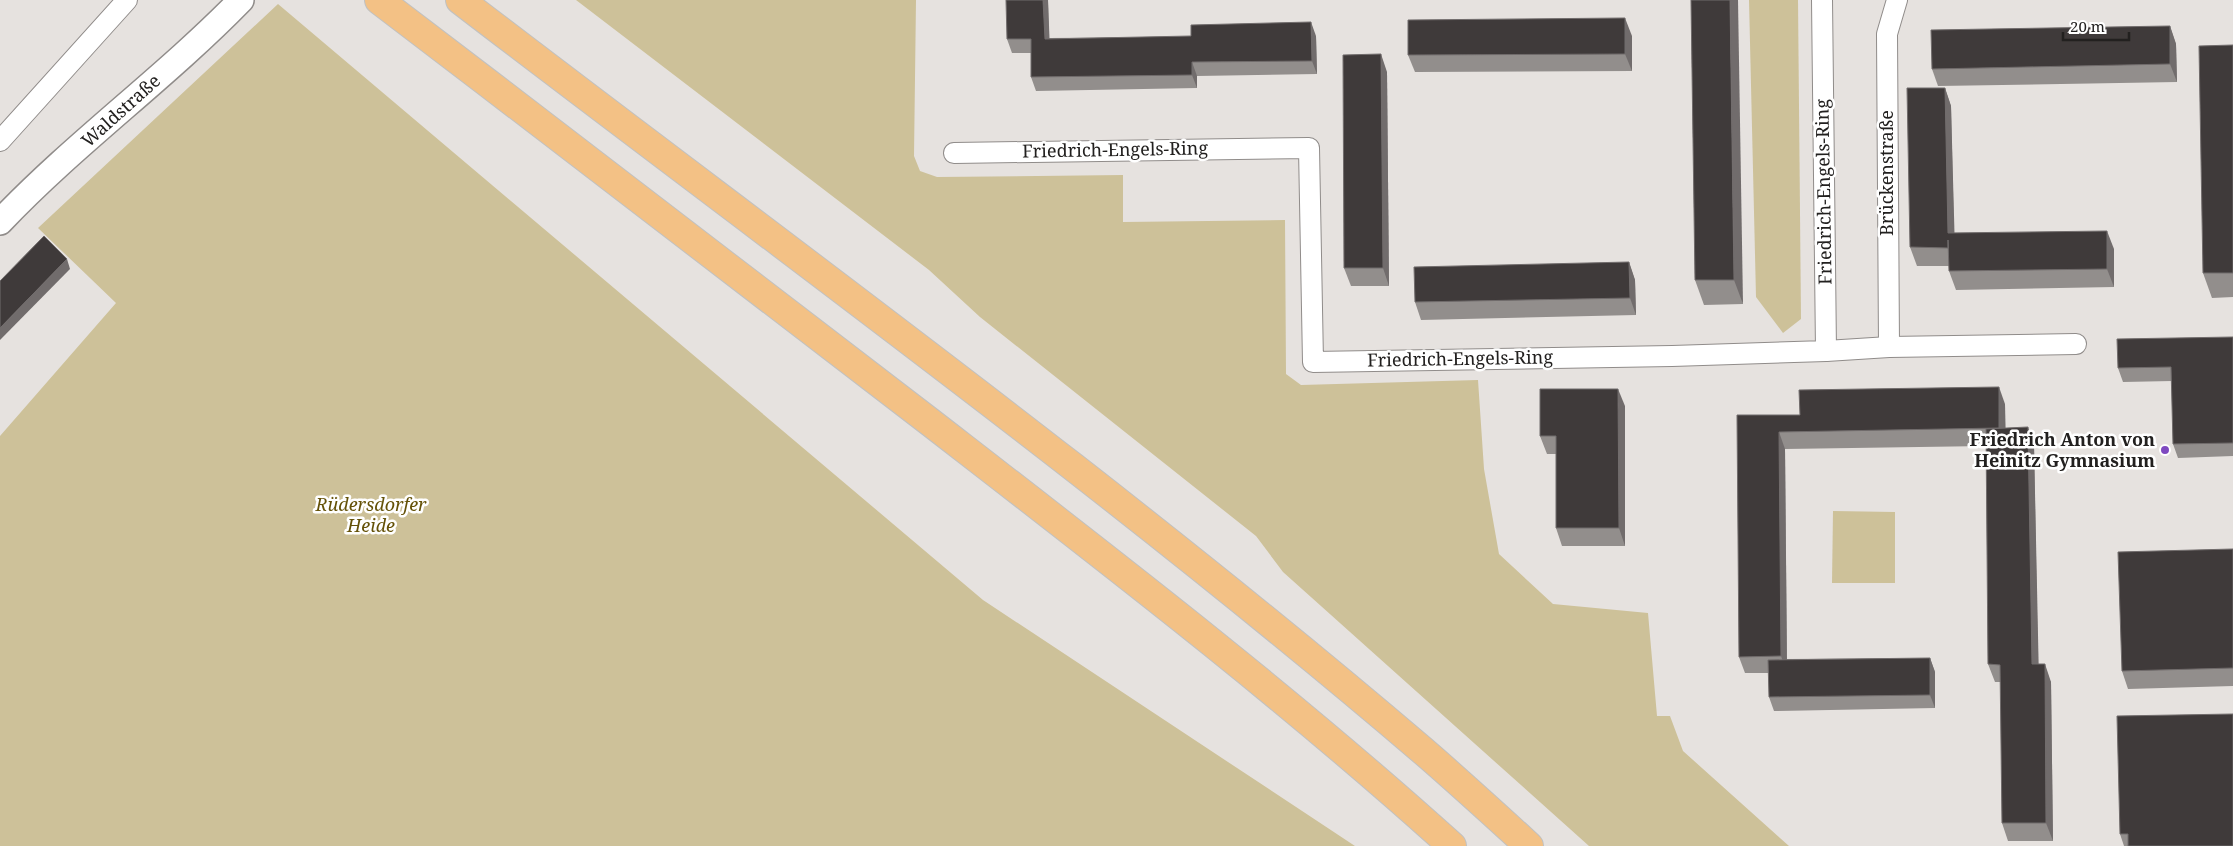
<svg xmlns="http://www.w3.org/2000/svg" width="2233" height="846" font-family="'Noto Serif',serif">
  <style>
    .green { fill: #cdc199 }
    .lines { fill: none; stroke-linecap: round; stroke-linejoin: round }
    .minor-casing { stroke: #908c8a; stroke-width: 22 }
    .tertiary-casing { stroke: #908c8a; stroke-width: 28 }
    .motorway-casing { stroke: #c1c1c0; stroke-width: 30 }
    .minor { stroke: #fff; stroke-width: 20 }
    .tertiary { stroke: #fff; stroke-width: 25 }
    .motorway { stroke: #f3c185; stroke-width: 28 }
    .wall { fill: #928e8c }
    .shaded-wall { fill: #716c6c }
    .building { fill: #3f3a3a; stroke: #716c6c }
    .poi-dot { fill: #7f49c0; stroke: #fff; stroke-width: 2 }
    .labels { text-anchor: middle; stroke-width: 5; stroke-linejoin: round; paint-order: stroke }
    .street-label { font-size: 18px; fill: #22201f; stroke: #fff }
    .poi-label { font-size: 18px; font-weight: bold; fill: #22201f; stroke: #fff; text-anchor: end }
    .park-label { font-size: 18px; font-style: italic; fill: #645107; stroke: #fff }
  </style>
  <rect width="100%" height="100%" fill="#e6e2df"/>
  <g class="green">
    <path d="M 576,0 L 916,0 L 914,156 L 920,171 L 937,177 L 1123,175 L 1123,222 L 1285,220 L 1286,374 L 1301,385 L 1478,380 L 1484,469 L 1499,554 L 1553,604 L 1648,613 L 1657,716 L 1670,716 L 1683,751 L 1789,846 L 1589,846 L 1283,572 L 1256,536 L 980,317 L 929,270 Z"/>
    <path d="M 1749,0 L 1798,0 L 1801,319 L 1783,333 L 1756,297 Z"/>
    <path d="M 278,4 L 983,600 L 1355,846 L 0,846 L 0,436 L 116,303 L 38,228 Z"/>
    <path d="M 1833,511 L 1895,512 L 1895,583 L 1832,583 Z"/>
  </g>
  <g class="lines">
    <defs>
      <g id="minor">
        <path d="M 0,141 L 127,0"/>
        <path d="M 954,153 L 1309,148 L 1313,362 L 1672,356 L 1826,351 L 1822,0"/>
        <path d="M 1889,347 L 1887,34 L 1897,0"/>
        <path d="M 1826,351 L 1889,347 L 2076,344"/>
      </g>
      <path id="tertiary" d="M 0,222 C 75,143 165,78 241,0"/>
      <g id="motorway">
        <path d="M 379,0 C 563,140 746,281 930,422 C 1107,559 1286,696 1452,846"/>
        <path d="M 460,0 C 782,247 1113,486 1422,750 C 1458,781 1494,814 1529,846"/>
      </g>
    </defs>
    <use href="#minor" class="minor-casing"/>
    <use href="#tertiary" class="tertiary-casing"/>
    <use href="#motorway" class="motorway-casing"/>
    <use href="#minor" class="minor"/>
    <use href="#tertiary" class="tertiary"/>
    <use href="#motorway" class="motorway"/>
  </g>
  <g class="wall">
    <path d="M 1048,0 L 1049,38 L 1316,36 L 1317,74 L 1197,76 L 1197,88 L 1036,91 L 1031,77 L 1031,53 L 1012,53 L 1007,39 Z"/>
    <path d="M 1691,0 L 1743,304 L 1704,305 L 1695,280 Z"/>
    <path d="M 2170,26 L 2176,44 L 2177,82 L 1938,86 L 1932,69 Z"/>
    <path d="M 1632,36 L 1632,71 L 1415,72 L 1408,55 Z"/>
    <path d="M 2233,45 L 2233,297 L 2212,298 L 2203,273 Z"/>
    <path d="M 1387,72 L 1389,286 L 1351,286 L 1344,268 Z"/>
    <path d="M 1945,88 L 1951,106 L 1954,233 L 2114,249 L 2114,287 L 1956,290 L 1949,271 L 1949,266 L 1917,266 L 1910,247 Z"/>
    <path d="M 1629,262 L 1635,280 L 1636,315 L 1421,320 L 1415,302 Z"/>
    <path d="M 2233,337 L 2233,456 L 2178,458 L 2173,444 L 2172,381 L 2123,382 L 2118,368 Z"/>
    <path d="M 2005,404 L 2005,428 L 2034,445 L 2038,664 L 2051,682 L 2053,841 L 2008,841 L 2002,823 L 2001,682 L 1995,682 L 1988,664 L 1986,446 L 1785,449 L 1787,659 L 1930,658 L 1935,672 L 1935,708 L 1774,711 L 1769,697 L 1769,673 L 1745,673 L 1739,657 L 1737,415 L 1800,415 Z"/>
    <path d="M 1625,406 L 1625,546 L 1562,546 L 1556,528 L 1556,454 L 1547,454 L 1540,436 Z"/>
    <path d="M 2233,549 L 2233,686 L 2128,689 L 2122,671 Z"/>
    <path d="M 2233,714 L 2233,846 L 2124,846 L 2120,834 Z"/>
  </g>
  <g class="shaded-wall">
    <path d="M 1043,0 L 1048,0 L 1050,52 L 1045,39 Z"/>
    <path d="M 1730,0 L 1738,0 L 1743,304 L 1734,280 Z"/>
    <path d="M 1625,18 L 1632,36 L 1632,71 L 1625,54 Z"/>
    <path d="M 1311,22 L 1316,36 L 1317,74 L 1312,61 Z"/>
    <path d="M 2170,26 L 2176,44 L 2177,82 L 2170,64 Z"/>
    <path d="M 1381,54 L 1387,72 L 1389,286 L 1383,268 Z"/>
    <path d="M 1192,62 L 1197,76 L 1197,88 L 1192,75 Z"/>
    <path d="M 1945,88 L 1951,106 L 1955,252 L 1948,233 Z"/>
    <path d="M 2107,231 L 2114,249 L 2114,287 L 2107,269 Z"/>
    <path d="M 67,259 L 70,269 L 0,340 L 0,328 Z"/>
    <path d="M 1629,262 L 1635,280 L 1636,315 L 1630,298 Z"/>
    <path d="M 1999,387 L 2005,404 L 2006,446 L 1999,429 Z"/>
    <path d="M 1618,389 L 1625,406 L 1625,546 L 1619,528 Z"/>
    <path d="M 2028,427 L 2034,445 L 2039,682 L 2032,664 Z"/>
    <path d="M 1779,432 L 1785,449 L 1787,673 L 1781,656 Z"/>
    <path d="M 1930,658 L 1935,672 L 1935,708 L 1930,695 Z"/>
    <path d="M 2045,664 L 2051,682 L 2053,841 L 2046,823 Z"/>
  </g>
  <g class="building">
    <path d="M 1006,0 L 1043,0 L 1045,39 L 1191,36 L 1191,25 L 1311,22 L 1312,61 L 1192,62 L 1192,75 L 1031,77 L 1031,39 L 1007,39 Z"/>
    <path d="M 1691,0 L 1730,0 L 1734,280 L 1695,280 Z"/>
    <path d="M 1625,18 L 1625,54 L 1408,55 L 1408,20 Z"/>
    <path d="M 2170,26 L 2170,64 L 1932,69 L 1931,30 Z"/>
    <path d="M 2233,45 L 2233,273 L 2203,273 L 2199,46 Z"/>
    <path d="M 1381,54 L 1383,268 L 1344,268 L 1343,55 Z"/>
    <path d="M 1907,88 L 1945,88 L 1948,233 L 2107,231 L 2107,269 L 1949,271 L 1948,240 L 1948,248 L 1910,247 Z"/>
    <path d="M 44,236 L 67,259 L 0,328 L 0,281 Z"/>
    <path d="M 1629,262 L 1630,298 L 1415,302 L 1414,267 Z"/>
    <path d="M 2233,337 L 2233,443 L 2173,444 L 2171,367 L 2118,368 L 2117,339 Z"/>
    <path d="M 1999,387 L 1999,428 L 1779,432 L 1781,656 L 1739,657 L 1737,415 L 1800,415 L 1799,390 Z"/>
    <path d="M 1540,389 L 1618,389 L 1619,528 L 1556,528 L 1556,436 L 1540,436 Z"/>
    <path d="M 2028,427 L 2032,664 L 2045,664 L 2046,823 L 2002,823 L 2000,665 L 1988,664 L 1986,429 Z"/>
    <path d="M 2233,549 L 2233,668 L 2122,671 L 2118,552 Z"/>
    <path d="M 1930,658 L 1930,695 L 1769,697 L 1768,660 Z"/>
    <path d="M 2233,714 L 2233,846 L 2128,846 L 2128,834 L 2120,834 L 2117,716 Z"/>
  </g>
  <circle class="poi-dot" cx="2165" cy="450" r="5"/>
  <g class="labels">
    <g class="street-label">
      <text transform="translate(121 111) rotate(-42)" y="6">Waldstraße</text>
      <text transform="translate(1115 150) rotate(-1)" y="6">Friedrich-Engels-Ring</text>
      <text transform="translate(1887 173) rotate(-90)" y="6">Brückenstraße</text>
      <text transform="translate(1824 192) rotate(-91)" y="6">Friedrich-Engels-Ring</text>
      <text transform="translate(1460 359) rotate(-1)" y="6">Friedrich-Engels-Ring</text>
    </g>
    <g class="poi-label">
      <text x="2155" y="446">Friedrich Anton von<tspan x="2155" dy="21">Heinitz Gymnasium</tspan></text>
    </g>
    <g class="park-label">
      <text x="371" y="511">Rüdersdorfer<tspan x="371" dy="21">Heide</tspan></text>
    </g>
  </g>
  <path d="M2063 32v8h66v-8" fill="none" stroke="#22201f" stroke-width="2.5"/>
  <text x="2070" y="32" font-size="15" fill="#22201f" stroke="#ffffff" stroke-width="4" paint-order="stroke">20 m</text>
</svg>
